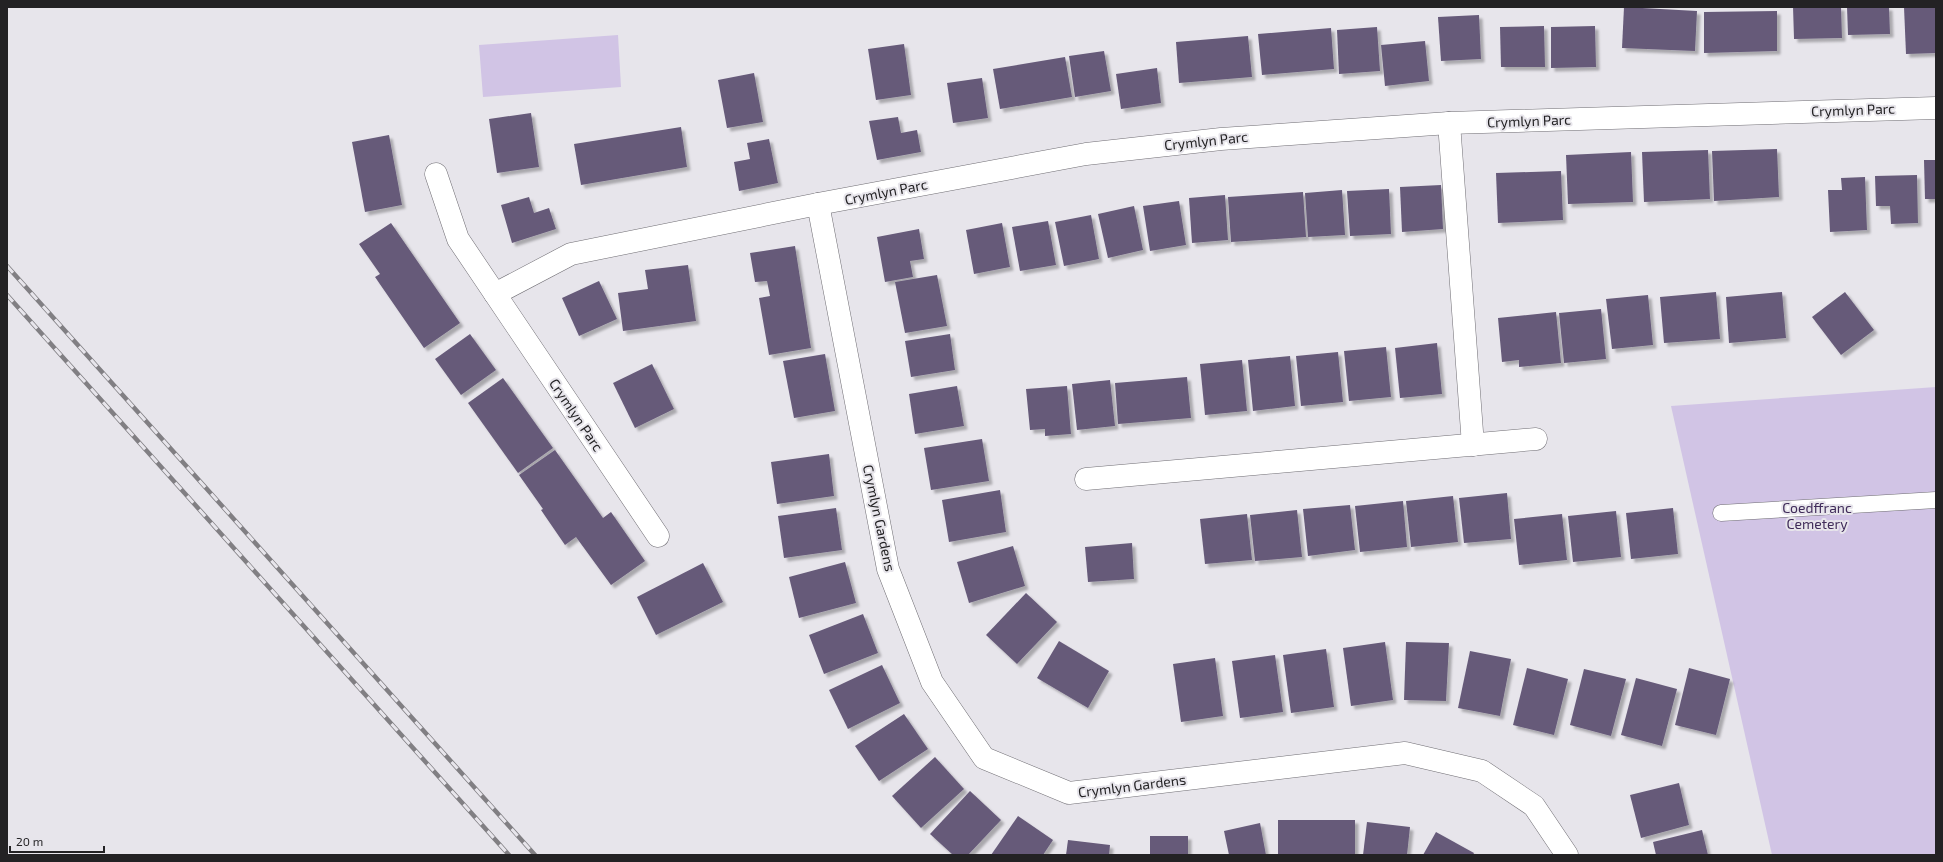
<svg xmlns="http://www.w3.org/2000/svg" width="1943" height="862" font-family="'Exo 2',sans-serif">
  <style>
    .green { fill: #d1c4e5 }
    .building { fill: #665a79; filter: url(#shadow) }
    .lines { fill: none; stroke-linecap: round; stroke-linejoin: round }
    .lane-casing { stroke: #706e74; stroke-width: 17 }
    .street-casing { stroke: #706e74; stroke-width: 23 }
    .lane { stroke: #fff; stroke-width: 16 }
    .street { stroke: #fff; stroke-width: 22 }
    .rail-casing { stroke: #817f83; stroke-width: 4.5 }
    .rail { stroke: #e7e5eb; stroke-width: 3; stroke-dasharray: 9; stroke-linecap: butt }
    .labels { text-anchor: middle; stroke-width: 4; stroke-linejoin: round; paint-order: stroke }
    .street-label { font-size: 14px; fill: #232224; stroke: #e7e5eb }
    .park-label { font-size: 14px; fill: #402c5a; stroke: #e7e5eb }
  </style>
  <defs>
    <filter id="shadow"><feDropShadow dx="3.5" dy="3.5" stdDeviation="1" flood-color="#0004"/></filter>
  </defs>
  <rect width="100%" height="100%" fill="#e7e5eb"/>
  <g class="green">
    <path d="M 618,35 L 621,87 L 483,97 L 479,45 Z"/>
    <path d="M 1936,387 L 1936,855 L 1772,855 L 1671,406 Z"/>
  </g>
  <g class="building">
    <path d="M 1624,7 L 1697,11 L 1695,51 L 1622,48 Z"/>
    <path d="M 1793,7 L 1841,7 L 1842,38 L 1794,39 Z"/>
    <path d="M 1847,7 L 1889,7 L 1890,34 L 1848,35 Z"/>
    <path d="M 1904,7 L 1936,7 L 1936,53 L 1906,54 Z"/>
    <path d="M 1777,11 L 1777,51 L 1704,53 L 1704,12 Z"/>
    <path d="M 1479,15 L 1481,59 L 1441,61 L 1438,17 Z"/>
    <path d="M 1544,26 L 1545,67 L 1501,67 L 1500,27 Z"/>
    <path d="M 1595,26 L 1596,67 L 1551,68 L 1551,27 Z"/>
    <path d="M 1377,27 L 1380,71 L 1339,74 L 1337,30 Z"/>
    <path d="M 1331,28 L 1334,69 L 1262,75 L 1258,34 Z"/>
    <path d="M 1248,36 L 1252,77 L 1179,83 L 1176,42 Z"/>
    <path d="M 1425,41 L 1429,81 L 1385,86 L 1381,45 Z"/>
    <path d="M 904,44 L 911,95 L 876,100 L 868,49 Z"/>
    <path d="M 1104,51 L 1111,91 L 1075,97 L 1069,56 Z"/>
    <path d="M 1065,57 L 1072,97 L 1000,109 L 993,69 Z"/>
    <path d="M 1157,68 L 1161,103 L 1121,109 L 1116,74 Z"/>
    <path d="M 754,73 L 763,122 L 727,128 L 718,80 Z"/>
    <path d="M 982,78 L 988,118 L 953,123 L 947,83 Z"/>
    <path d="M 531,113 L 539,167 L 497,173 L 489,119 Z"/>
    <path d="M 898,117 L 901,133 L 917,130 L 921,152 L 877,160 L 869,121 Z"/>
    <path d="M 681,127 L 687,167 L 581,185 L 574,144 Z"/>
    <path d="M 389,135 L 402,205 L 365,212 L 352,142 Z"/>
    <path d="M 769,139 L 778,183 L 739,191 L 734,162 L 750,159 L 747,143 Z"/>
    <path d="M 1777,149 L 1779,197 L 1714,201 L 1712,151 Z"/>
    <path d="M 1708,150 L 1710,199 L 1644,202 L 1642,152 Z"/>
    <path d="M 1631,152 L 1633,202 L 1568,204 L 1566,155 Z"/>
    <path d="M 1924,160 L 1936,160 L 1936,199 L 1925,199 Z"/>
    <path d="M 1561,171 L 1563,220 L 1498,223 L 1496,173 Z"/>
    <path d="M 1917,175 L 1918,223 L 1891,224 L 1890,206 L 1876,206 L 1875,176 Z"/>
    <path d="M 1865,177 L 1867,230 L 1830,232 L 1828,190 L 1842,190 L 1841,178 Z"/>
    <path d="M 1441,185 L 1443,229 L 1402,232 L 1400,187 Z"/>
    <path d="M 1389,189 L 1391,234 L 1350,236 L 1347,191 Z"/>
    <path d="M 1342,190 L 1345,235 L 1308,237 L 1305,193 Z"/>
    <path d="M 1303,192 L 1306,237 L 1231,242 L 1228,197 Z"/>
    <path d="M 1225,195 L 1228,240 L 1192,243 L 1189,198 Z"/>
    <path d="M 529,197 L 534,213 L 549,208 L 556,229 L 512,243 L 501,205 Z"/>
    <path d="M 1179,201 L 1186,245 L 1150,251 L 1143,206 Z"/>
    <path d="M 1134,206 L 1143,250 L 1108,258 L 1098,214 Z"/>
    <path d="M 1091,215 L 1099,259 L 1064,266 L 1055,222 Z"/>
    <path d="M 1048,221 L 1056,265 L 1020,271 L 1012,227 Z"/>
    <path d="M 391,223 L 460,323 L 424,348 L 375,277 L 380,274 L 359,244 Z"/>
    <path d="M 1002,223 L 1010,267 L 974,274 L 966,230 Z"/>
    <path d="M 919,229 L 924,259 L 910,261 L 913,277 L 885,282 L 877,237 Z"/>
    <path d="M 795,246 L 811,348 L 769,355 L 759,298 L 770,296 L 767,281 L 755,282 L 750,253 Z"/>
    <path d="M 688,265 L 696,321 L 623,331 L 618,293 L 648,289 L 645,270 Z"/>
    <path d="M 937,275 L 947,326 L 905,333 L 895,282 Z"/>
    <path d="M 599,281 L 617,319 L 579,336 L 562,298 Z"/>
    <path d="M 1716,292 L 1720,339 L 1664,343 L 1660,297 Z"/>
    <path d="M 1782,292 L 1786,338 L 1729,343 L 1726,297 Z"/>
    <path d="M 1845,292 L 1874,330 L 1841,355 L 1812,317 Z"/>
    <path d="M 1648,295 L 1653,345 L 1612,349 L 1606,299 Z"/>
    <path d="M 1601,309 L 1606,359 L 1564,363 L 1559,313 Z"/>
    <path d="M 1556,312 L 1561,363 L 1519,367 L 1519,360 L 1502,362 L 1498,318 Z"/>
    <path d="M 470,334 L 496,370 L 461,395 L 435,359 Z"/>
    <path d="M 950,334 L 955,370 L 911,377 L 905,341 Z"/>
    <path d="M 1437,343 L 1442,394 L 1400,398 L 1395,348 Z"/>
    <path d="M 1386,347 L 1391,397 L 1349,401 L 1344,351 Z"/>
    <path d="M 1338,352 L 1343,402 L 1301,406 L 1296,356 Z"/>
    <path d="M 825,354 L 835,411 L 794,418 L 783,361 Z"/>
    <path d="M 1290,356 L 1295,406 L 1253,411 L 1248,360 Z"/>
    <path d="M 1242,360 L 1247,411 L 1205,415 L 1200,364 Z"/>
    <path d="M 652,364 L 674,409 L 635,428 L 613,383 Z"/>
    <path d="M 1187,377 L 1191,418 L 1118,424 L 1115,383 Z"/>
    <path d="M 503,378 L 553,448 L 518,473 L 468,403 Z"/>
    <path d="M 1110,380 L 1115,426 L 1077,430 L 1072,384 Z"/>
    <path d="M 957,386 L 964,426 L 915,434 L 909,394 Z"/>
    <path d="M 1067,386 L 1071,434 L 1045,436 L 1045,429 L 1030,430 L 1026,389 Z"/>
    <path d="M 982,439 L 989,481 L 931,490 L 924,448 Z"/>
    <path d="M 555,450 L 603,518 L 611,512 L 645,561 L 611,585 L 576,537 L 565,545 L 541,510 L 543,509 L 519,475 Z"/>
    <path d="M 829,454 L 834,496 L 777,504 L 771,462 Z"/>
    <path d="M 1000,490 L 1006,532 L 949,542 L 942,500 Z"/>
    <path d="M 1507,493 L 1511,539 L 1464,543 L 1459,498 Z"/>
    <path d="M 1453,496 L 1458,542 L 1411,547 L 1406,501 Z"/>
    <path d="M 1403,501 L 1407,547 L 1360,552 L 1355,506 Z"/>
    <path d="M 1350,505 L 1355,550 L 1308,556 L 1303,509 Z"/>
    <path d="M 836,508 L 842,550 L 784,558 L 778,516 Z"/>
    <path d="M 1673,508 L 1678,554 L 1631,559 L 1626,513 Z"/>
    <path d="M 1297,510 L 1302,557 L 1255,561 L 1250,515 Z"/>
    <path d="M 1616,511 L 1621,557 L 1573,562 L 1568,516 Z"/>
    <path d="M 1247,514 L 1252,560 L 1205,564 L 1200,519 Z"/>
    <path d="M 1562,514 L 1567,560 L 1519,565 L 1514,519 Z"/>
    <path d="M 1132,543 L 1134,579 L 1088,582 L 1085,547 Z"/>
    <path d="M 1013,546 L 1025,586 L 969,603 L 957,562 Z"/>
    <path d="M 845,562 L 856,603 L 799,618 L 789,577 Z"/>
    <path d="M 703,563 L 723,602 L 656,635 L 637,597 Z"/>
    <path d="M 1026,593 L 1057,622 L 1017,664 L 986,635 Z"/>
    <path d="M 863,614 L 878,653 L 824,674 L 809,635 Z"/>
    <path d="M 1059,641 L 1109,671 L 1088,708 L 1037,678 Z"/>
    <path d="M 1385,642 L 1393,700 L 1351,706 L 1343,648 Z"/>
    <path d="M 1406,642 L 1449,643 L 1446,701 L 1404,700 Z"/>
    <path d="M 1326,649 L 1334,707 L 1291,713 L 1283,655 Z"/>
    <path d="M 1470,651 L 1511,659 L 1500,716 L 1458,708 Z"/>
    <path d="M 1275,655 L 1283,712 L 1240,718 L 1232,661 Z"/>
    <path d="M 1215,658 L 1223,716 L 1181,722 L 1173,664 Z"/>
    <path d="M 882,665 L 900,703 L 848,729 L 829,690 Z"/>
    <path d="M 1527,668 L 1568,679 L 1554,735 L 1513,725 Z"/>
    <path d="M 1689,668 L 1730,679 L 1716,735 L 1675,725 Z"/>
    <path d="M 1584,669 L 1626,679 L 1611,736 L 1570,725 Z"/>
    <path d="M 1636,678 L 1677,689 L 1662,746 L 1621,735 Z"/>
    <path d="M 904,714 L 928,749 L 879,781 L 855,746 Z"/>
    <path d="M 935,757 L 964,789 L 921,828 L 892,796 Z"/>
    <path d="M 1679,783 L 1689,825 L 1641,838 L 1630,795 Z"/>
    <path d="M 970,791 L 1001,820 L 968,855 L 953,855 L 930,834 Z"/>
    <path d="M 1018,816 L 1053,840 L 1043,855 L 991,855 Z"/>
    <rect x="1278" y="820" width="77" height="35"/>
    <path d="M 1367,822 L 1410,827 L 1407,855 L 1363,855 Z"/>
    <path d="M 1260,823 L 1266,855 L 1229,855 L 1224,831 Z"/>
    <path d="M 1702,830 L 1708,855 L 1656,855 L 1653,842 Z"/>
    <path d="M 1436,832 L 1474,853 L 1473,855 L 1423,855 Z"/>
    <rect x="1150" y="836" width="38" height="19"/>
    <path d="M 1068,840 L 1110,845 L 1109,855 L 1066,855 Z"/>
  </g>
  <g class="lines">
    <defs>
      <path id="lane" d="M 1721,513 L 1936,500"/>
      <g id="street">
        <path d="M 1449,123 L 1473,445"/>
        <path d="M 436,174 L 458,239 L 658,536"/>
        <path d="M 818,204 L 888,569 L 932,682 L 984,758 L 1069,793 L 1405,753 L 1482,771 L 1534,806 L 1567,855"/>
        <path d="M 495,294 L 571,254 L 818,204 L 1086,154 L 1221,139 L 1449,123 L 1936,108"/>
        <path d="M 1086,479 L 1536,439"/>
      </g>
    </defs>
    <use href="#lane" class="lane-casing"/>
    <use href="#street" class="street-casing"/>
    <use href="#lane" class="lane"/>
    <use href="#street" class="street"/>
    <defs>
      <g id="rail">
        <path d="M 7,266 L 535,855"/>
        <path d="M 7,295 L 509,855"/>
      </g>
    </defs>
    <use href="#rail" class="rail-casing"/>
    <use href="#rail" class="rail"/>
  </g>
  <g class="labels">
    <g class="street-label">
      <text transform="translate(1853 110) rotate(-2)" y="5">Crymlyn Parc</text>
      <text transform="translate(1529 121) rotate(-2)" y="5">Crymlyn Parc</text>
      <text transform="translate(1206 141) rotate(-6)" y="5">Crymlyn Parc</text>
      <text transform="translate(886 192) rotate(-11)" y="5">Crymlyn Parc</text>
      <text transform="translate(576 415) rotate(56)" y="5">Crymlyn Parc</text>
      <text transform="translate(879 518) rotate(78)" y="5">Crymlyn Gardens</text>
      <text transform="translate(1132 786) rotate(-7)" y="5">Crymlyn Gardens</text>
    </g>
    <g class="park-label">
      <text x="1817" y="513">Coedffranc<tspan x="1817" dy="16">Cemetery</tspan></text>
    </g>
  </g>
  <rect width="1943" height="862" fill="none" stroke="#232224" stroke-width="16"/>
  <path d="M10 846v6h94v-6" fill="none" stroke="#232224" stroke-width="2"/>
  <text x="16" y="846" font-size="12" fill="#232224" stroke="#e7e5eb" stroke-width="3" paint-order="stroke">20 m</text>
</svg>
